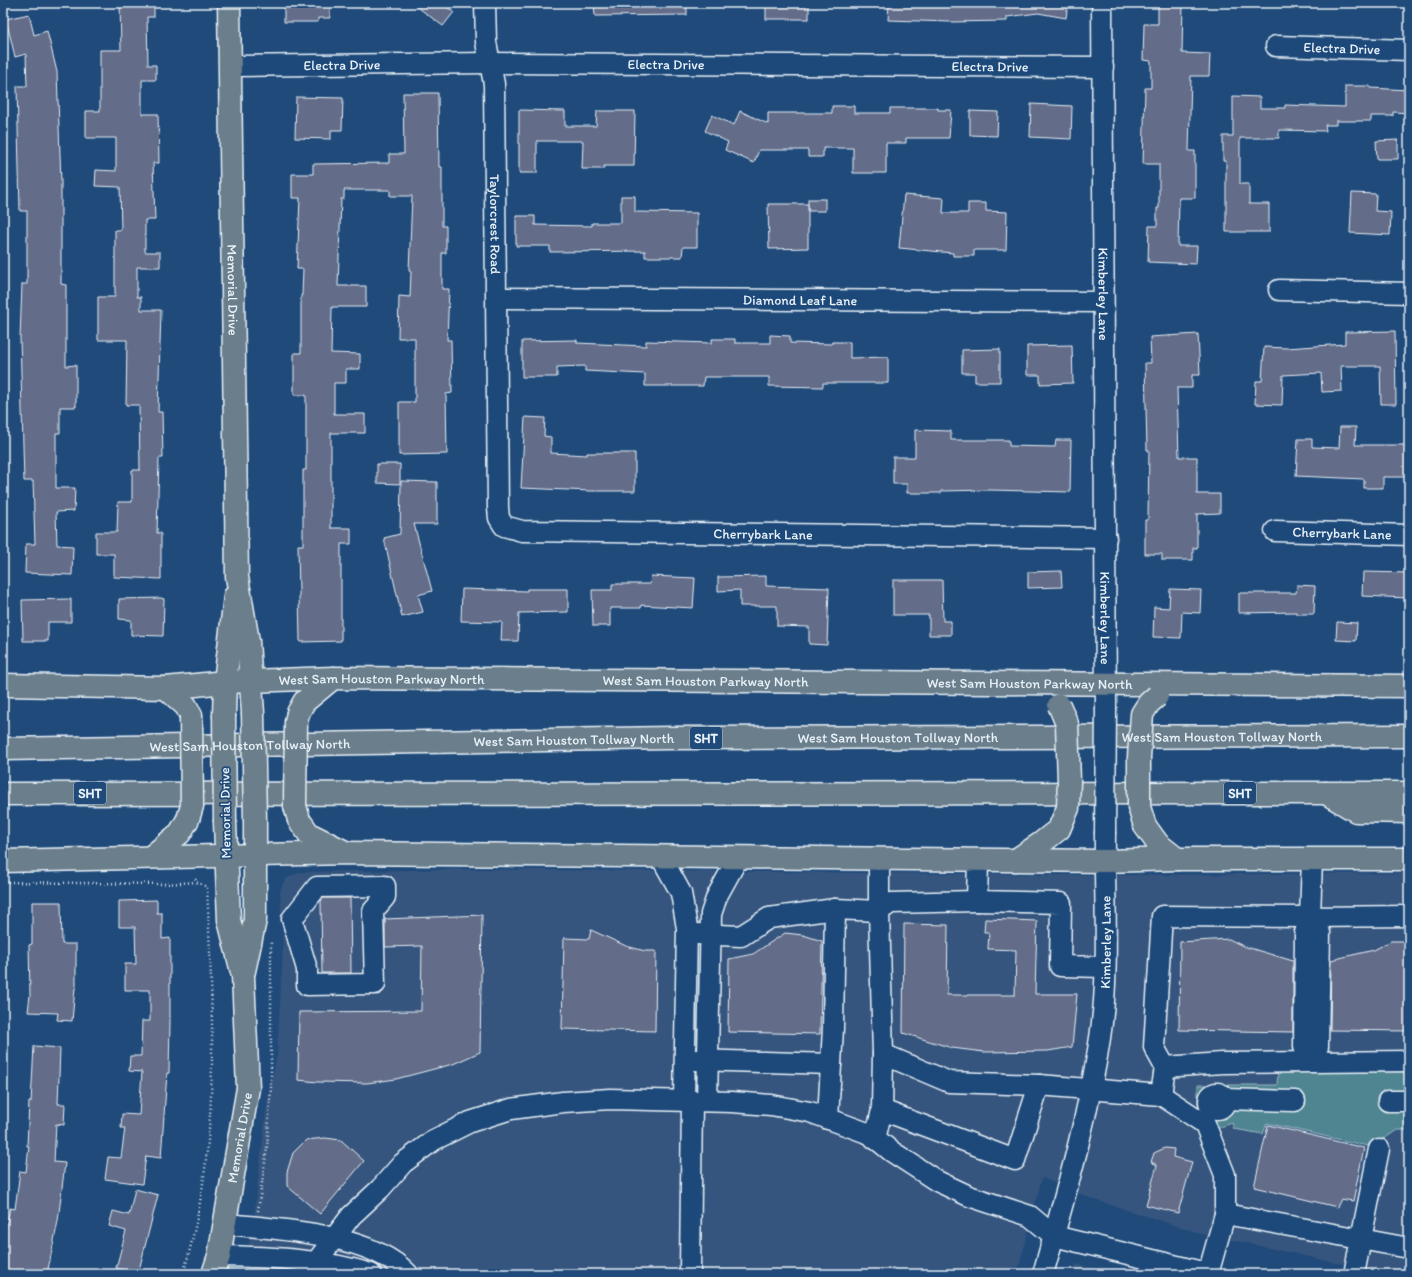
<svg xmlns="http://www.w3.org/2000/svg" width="1412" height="1277" font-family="Itim,sans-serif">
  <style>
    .built { fill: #34547e }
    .green { fill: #508491; stroke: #9cbac4 }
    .building { fill: #646c88; stroke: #e8f1f8 }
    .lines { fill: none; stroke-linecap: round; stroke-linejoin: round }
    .minor-casing { stroke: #e8f1f8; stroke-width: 23 }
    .major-casing { stroke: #e8f1f8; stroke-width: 25 }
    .highway-casing { stroke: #e8f1f8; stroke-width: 25 }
    .path { stroke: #e8f1f8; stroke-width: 2.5; stroke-dasharray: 1 3; stroke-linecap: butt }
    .minor { stroke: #1f4a7a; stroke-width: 20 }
    .major { stroke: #6b7e8b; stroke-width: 22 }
    .highway { stroke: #6b7e8b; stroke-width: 22 }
    .minor-bridge-casing { stroke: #e8f1f8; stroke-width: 23; stroke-linecap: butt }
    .major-bridge-casing { stroke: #e8f1f8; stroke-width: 25; stroke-linecap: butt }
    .minor-bridge { stroke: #1f4a7a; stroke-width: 20 }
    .major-bridge { stroke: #6b7e8b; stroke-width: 22 }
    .labels { text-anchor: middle; stroke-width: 3.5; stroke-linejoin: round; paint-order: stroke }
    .shield { fill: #1f4a7a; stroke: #acbfd2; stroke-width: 1 }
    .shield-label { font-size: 13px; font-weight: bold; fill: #e8f1f8 }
    .street-label { font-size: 14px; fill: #e8f1f8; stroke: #1f4a7a }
  </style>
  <rect width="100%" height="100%" fill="#1f4a7a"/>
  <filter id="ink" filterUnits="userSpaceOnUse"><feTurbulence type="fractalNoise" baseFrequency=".025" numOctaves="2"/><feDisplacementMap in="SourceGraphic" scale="8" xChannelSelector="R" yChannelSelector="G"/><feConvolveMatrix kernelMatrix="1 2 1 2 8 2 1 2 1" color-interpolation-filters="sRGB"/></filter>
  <g filter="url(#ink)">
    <g class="built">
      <path d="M 460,869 L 1096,875 L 1409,873 L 1409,1274 L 1386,1274 L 1196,1232 L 1092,1199 L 1042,1178 L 1017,1274 L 244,1274 L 255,1208 L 267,1103 L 277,1055 L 283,947 L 280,892 L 283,883 L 287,878 L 300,872 Z"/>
      <path d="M 1076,1264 L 1116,1274 L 1073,1274 Z"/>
    </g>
    <path class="green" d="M 1278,1070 L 1409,1072 L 1409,1130 L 1397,1130 L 1372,1147 L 1267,1123 L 1263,1134 L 1234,1129 L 1232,1123 L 1219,1128 L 1198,1104 L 1198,1085 L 1277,1085 Z"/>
    <g class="building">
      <path d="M 120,3 L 154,3 L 154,17 L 147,17 L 148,65 L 156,65 L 156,80 L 142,80 L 142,114 L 158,114 L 159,163 L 153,163 L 155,220 L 145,220 L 145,252 L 160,252 L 160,267 L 137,267 L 137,297 L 141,297 L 141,310 L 161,310 L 158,412 L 162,412 L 163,458 L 159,458 L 157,533 L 161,533 L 161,579 L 114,577 L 114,554 L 96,554 L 96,532 L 117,532 L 118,502 L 132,502 L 132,470 L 140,470 L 139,405 L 126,405 L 127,340 L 98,340 L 98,297 L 115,297 L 115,230 L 121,230 L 120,187 L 95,186 L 96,170 L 116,171 L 116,138 L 86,138 L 86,111 L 100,111 L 100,50 L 121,50 Z"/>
      <path d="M 284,3 L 330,3 L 330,18 L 318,18 L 318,22 L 284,22 Z"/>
      <path d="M 412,3 L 441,3 L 454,12 L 443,26 Z"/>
      <path d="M 594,3 L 687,3 L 687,15 L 595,16 Z"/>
      <rect x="766" y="3" width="43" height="16"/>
      <path d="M 889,3 L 1068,3 L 1066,18 L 1038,13 L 1007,17 L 1007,21 L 950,22 L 888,20 Z"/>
      <path d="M 1158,3 L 1183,3 L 1182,53 L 1210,54 L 1209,76 L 1191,76 L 1189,151 L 1195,151 L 1195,198 L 1179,198 L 1178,246 L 1197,246 L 1196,264 L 1148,262 L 1149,226 L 1157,226 L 1157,208 L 1159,208 L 1159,164 L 1143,164 L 1145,88 L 1151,88 L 1151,61 L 1143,60 L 1144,24 L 1158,24 Z"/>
      <path d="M 29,14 L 34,35 L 47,31 L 57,72 L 61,182 L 61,284 L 66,285 L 66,366 L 76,365 L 76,407 L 60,407 L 60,433 L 56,433 L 56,488 L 75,488 L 74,511 L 56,512 L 57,545 L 73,546 L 72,575 L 25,573 L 26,544 L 35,544 L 33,481 L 24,481 L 20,338 L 22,284 L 27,284 L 27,211 L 20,211 L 17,86 L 27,86 L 26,54 L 15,57 L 6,19 Z"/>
      <path d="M 1345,86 L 1370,86 L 1370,88 L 1409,90 L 1409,113 L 1393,112 L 1393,116 L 1371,116 L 1371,121 L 1336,121 L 1336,125 L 1325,125 L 1326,131 L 1279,130 L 1279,138 L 1240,138 L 1240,184 L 1249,184 L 1249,204 L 1269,204 L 1269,232 L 1226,232 L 1226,161 L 1223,161 L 1223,136 L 1233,136 L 1233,96 L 1260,97 L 1260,108 L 1285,108 L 1285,105 L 1345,107 Z"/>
      <path d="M 403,93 L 438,93 L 439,167 L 442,167 L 442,226 L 446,226 L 446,253 L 442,253 L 442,289 L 449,289 L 447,340 L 451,340 L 452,393 L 446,394 L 447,454 L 399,455 L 399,402 L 415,402 L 415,338 L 398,338 L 399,296 L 410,297 L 411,272 L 409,271 L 412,196 L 390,196 L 390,190 L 344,190 L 344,199 L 341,199 L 338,286 L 366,286 L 366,307 L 332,307 L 331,353 L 360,354 L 360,369 L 346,369 L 346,383 L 334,383 L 334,414 L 365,414 L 365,433 L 331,433 L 331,528 L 351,528 L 351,544 L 341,544 L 341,641 L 300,642 L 298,545 L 303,545 L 303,470 L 306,470 L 306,395 L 294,395 L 294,353 L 301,353 L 301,295 L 302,295 L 303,269 L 297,269 L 300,198 L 292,198 L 292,174 L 313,174 L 313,164 L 389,163 L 389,154 L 404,154 Z"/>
      <path d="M 296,97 L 343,98 L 342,130 L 331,130 L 331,139 L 295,138 Z"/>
      <path d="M 1031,104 L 1072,106 L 1071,139 L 1030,137 Z"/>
      <path d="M 832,106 L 854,106 L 854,113 L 890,113 L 890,108 L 938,108 L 938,110 L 951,110 L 949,138 L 906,138 L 906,143 L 886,143 L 886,173 L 853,173 L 853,148 L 823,148 L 823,157 L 808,157 L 808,150 L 759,150 L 754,163 L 725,150 L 728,142 L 705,131 L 712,115 L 734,125 L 740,111 L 768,124 L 768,113 L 832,113 Z"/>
      <path d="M 519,110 L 565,111 L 565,126 L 596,126 L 597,111 L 635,111 L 634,166 L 604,166 L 604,169 L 582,169 L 583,141 L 537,141 L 537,173 L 519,173 Z"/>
      <path d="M 970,111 L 998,112 L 997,136 L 970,135 Z"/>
      <path d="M 1398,140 L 1398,159 L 1377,159 L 1376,141 Z"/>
      <path d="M 1352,193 L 1376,194 L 1375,211 L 1391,212 L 1390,235 L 1350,233 Z"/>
      <path d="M 904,195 L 944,198 L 943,213 L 968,213 L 968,203 L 986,203 L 986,211 L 1007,212 L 1006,250 L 974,250 L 974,256 L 953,256 L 953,253 L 899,248 Z"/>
      <path d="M 621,196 L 635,196 L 635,212 L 697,213 L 697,247 L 683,247 L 682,257 L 645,257 L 645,251 L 550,252 L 550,246 L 516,246 L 516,216 L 535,216 L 535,225 L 592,226 L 592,223 L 621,223 Z"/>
      <rect x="808" y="199" width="17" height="12"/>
      <path d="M 768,204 L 808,204 L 808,248 L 769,249 Z"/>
      <path d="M 1395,331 L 1396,404 L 1381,404 L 1380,366 L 1341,366 L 1342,391 L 1322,392 L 1321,373 L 1283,375 L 1282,405 L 1255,404 L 1256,381 L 1262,381 L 1264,347 L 1287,348 L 1345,344 L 1345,332 Z"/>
      <path d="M 1198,334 L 1200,375 L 1192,375 L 1192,388 L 1177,388 L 1179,457 L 1197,457 L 1197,494 L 1220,494 L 1220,513 L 1197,514 L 1197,548 L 1193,548 L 1193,560 L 1162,560 L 1162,554 L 1145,554 L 1145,520 L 1148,520 L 1149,450 L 1147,450 L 1145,363 L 1151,363 L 1150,337 Z"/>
      <path d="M 770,335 L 790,336 L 790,343 L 832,344 L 832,342 L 850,342 L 850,358 L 888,357 L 888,383 L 823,383 L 823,387 L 769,386 L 769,377 L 704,377 L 703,386 L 645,386 L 645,374 L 585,371 L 585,366 L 557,367 L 557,377 L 522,377 L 522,341 L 577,340 L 577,343 L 646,346 L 646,341 L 712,343 L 712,339 L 735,339 L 735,343 L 770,343 Z"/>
      <path d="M 1072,345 L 1073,383 L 1040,384 L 1040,375 L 1027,375 L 1027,346 Z"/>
      <path d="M 1000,349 L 1000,382 L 975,382 L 975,373 L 962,373 L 962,350 Z"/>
      <path d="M 525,417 L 545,418 L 544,436 L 551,437 L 551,453 L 587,455 L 587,453 L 635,453 L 635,491 L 591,491 L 521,488 Z"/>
      <path d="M 1340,427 L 1356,427 L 1355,445 L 1409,445 L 1409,477 L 1383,477 L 1383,488 L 1364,488 L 1364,479 L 1296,476 L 1298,439 L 1312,439 L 1312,447 L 1339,448 Z"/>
      <path d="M 915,430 L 951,431 L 951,440 L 1009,440 L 1009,446 L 1055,447 L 1056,440 L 1071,440 L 1070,492 L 990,490 L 941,491 L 941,493 L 907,493 L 907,484 L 893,484 L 893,457 L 915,457 Z"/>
      <path d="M 377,464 L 400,464 L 400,484 L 377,483 Z"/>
      <path d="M 401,481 L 437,482 L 437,524 L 414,524 L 432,591 L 418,595 L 423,612 L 402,617 L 384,538 L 400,534 Z"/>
      <path d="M 1061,571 L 1062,587 L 1028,588 L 1028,572 Z"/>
      <path d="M 1363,572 L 1409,573 L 1409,598 L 1362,596 Z"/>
      <path d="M 651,576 L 695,578 L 693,608 L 641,605 L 641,608 L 610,608 L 610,626 L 593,626 L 592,590 L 612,590 L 612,584 L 650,584 Z"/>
      <path d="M 766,576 L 766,586 L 829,588 L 827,645 L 809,644 L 809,627 L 777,626 L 777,606 L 740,606 L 740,590 L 718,591 L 718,577 Z"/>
      <path d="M 893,580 L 942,580 L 943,621 L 951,621 L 951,635 L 929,635 L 929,615 L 893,615 Z"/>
      <path d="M 1297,585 L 1315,586 L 1314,614 L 1296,614 L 1296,612 L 1239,613 L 1239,593 L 1296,593 Z"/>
      <path d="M 462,589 L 527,591 L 527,589 L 568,589 L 568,612 L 519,613 L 518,641 L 501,641 L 502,622 L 461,621 Z"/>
      <path d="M 1170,589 L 1201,590 L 1200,613 L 1182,612 L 1181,638 L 1153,637 L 1154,607 L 1169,608 Z"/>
      <path d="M 161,598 L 164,599 L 163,636 L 131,635 L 131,620 L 119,619 L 119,599 Z"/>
      <path d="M 71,599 L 71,622 L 48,622 L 48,641 L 23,641 L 22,600 Z"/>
      <path d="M 1337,622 L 1357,623 L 1356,641 L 1336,640 Z"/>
      <path d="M 323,898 L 350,898 L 351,973 L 322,973 L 321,901 Z"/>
      <path d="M 157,900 L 157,913 L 162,913 L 162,939 L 170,938 L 170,1022 L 169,1073 L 167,1073 L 161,1158 L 146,1156 L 142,1184 L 105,1179 L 108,1157 L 121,1158 L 125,1128 L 121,1128 L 122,1114 L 139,1115 L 142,1072 L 129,1071 L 130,1056 L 141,1056 L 142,1021 L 150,1021 L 150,990 L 125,990 L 125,964 L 136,964 L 135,927 L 119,927 L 119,901 Z"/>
      <path d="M 32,902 L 61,902 L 62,944 L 76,944 L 76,988 L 75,988 L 72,1021 L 57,1020 L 58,1013 L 28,1012 L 30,995 L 29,945 L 32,944 Z"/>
      <path d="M 482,915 L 480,1052 L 453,1064 L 396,1079 L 367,1083 L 318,1082 L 298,1080 L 299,1012 L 421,1011 L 422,946 L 385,947 L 385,919 Z"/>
      <path d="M 985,919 L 1037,921 L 1035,994 L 1077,994 L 1072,1047 L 1048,1051 L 984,1052 L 952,1048 L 903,1033 L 904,924 L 948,925 L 947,995 L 1015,995 L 1016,950 L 988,949 L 989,932 L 984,932 Z"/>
      <path d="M 591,930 L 626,946 L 645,951 L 656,951 L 655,1031 L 562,1029 L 564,938 L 589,939 Z"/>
      <path d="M 785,933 L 803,935 L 822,941 L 820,1034 L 728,1032 L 729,959 L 753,954 Z"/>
      <path d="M 1229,939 L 1243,946 L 1293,961 L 1293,1032 L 1179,1030 L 1180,942 Z"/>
      <path d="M 1391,941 L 1409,941 L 1409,1031 L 1330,1030 L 1331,960 L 1374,950 Z"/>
      <path d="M 34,1046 L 60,1048 L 58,1104 L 65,1104 L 64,1125 L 56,1124 L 54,1162 L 65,1163 L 58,1221 L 47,1274 L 3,1274 L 3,1240 L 10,1208 L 15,1209 L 20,1171 L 26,1172 L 29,1146 L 27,1146 L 29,1102 L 31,1102 Z"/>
      <path d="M 1268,1125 L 1364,1148 L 1353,1201 L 1341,1199 L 1337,1207 L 1254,1187 Z"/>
      <path d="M 325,1138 L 341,1140 L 364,1161 L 320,1214 L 287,1186 L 287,1172 L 293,1153 L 306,1140 Z"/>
      <path d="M 1165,1148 L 1174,1149 L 1173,1157 L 1192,1162 L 1178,1213 L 1146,1205 L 1157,1165 L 1151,1162 L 1154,1153 Z"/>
      <path d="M 135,1189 L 158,1195 L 138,1274 L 116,1268 L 126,1231 L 109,1226 L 113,1211 L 129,1215 Z"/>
    </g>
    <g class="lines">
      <defs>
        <g id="minor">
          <path id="s1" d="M 485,3 L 486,42 L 494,84 L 498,508 L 499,518 L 504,526 L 522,531 L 1106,538"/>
          <path id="s2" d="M 1102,3 L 1106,707"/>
          <path id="s3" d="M 1276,46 L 1409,50"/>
          <path id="s4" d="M 230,66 L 489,63 L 1103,67"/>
          <path d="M 1279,290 L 1409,293"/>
          <path id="s5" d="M 497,298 L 1103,302"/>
          <path id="s6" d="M 1275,531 L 1409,535"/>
          <path d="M 661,857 L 681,893 L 687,928 L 684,1101"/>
          <path d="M 978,860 L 977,901 L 1061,903 L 1060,966 L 1105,967"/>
          <path d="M 385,886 L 385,897 L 373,911 L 375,984 L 307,985 L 307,969 L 292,919 L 317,887 Z"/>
          <path d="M 1310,917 L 1409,916"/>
          <path d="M 1305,932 L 1320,932 L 1318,1047 L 1304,1047 Z"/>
          <path d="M 696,934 L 741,936 L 769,918 L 835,909"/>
          <path d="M 883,1054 L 879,911 L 891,903 L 977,901"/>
          <path d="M 695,1060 L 831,1064"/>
          <path d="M 1165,1067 L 1222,1063 L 1409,1061"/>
          <circle cx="1217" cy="1101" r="8"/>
          <path d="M 1161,1095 L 1205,1124 L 1225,1175 L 1225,1214 L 1208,1274"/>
          <path d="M 1224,1099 L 1295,1101"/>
          <path d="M 707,1101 L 711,914 L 717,896 L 738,858"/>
          <path d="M 1388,1101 L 1409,1101"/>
          <path d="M 882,1110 L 883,1054 L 949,1082 L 1039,1085"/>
          <path d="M 828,1119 L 833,1028 L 835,909 L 879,911 L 879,859"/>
          <path d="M 875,1139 L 882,1110 L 1015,1160 L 1039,1085 L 1161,1095 L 1165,1067 L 1154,1047 L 1162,916 L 1310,917 L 1312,859"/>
          <path d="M 1225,1214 L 1409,1248"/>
          <path d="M 225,1224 C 277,1229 371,1233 408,1274"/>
          <path d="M 219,1256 C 271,1257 321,1259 371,1274"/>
          <path d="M 690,1270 L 692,1101"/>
          <path d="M 307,1274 L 351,1216 L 380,1189 L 403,1163 L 434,1140 L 470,1122 L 511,1109 L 563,1102 L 610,1099 L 732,1102 L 771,1105 L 810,1112 L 870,1134 L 891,1151 L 937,1181 L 969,1196 L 1030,1216 L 1054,1236 L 1210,1274"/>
          <path id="s7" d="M 1043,1274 C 1065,1196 1088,1118 1100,1038 C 1110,971 1104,902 1105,834"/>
          <path d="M 1354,1274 L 1379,1149"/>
        </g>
        <g id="major">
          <path id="s8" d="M 229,3 L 237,577 L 248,641 L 253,713"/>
          <path id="s9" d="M 3,685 L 166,688 L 225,682 L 333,678 L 1409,686"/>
          <path d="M 166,688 L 186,706 L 191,716"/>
          <path d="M 298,713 L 304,702 L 333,678"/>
          <path d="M 224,715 L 225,682 L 235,596"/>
          <path d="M 299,820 L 309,834 L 343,851"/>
          <path d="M 1145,826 L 1158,844 L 1177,859"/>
          <path d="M 151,857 L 180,833 L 188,819"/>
          <path d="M 1016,860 L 1040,844 L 1059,829"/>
          <path d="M 3,861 L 348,853 L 1105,861 L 1177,859 L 1409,859"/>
          <path d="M 244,971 L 255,920 L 255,821"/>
          <path id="s10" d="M 213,1274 L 219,1256 L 248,1088 L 243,976 L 229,920 L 225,822"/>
        </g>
        <g id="highway">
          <path id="s11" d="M 3,749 L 669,738 L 1409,736"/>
          <path d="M 1326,793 L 1356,811 L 1409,812"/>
          <path d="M 3,794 L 1409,793"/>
        </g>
      </defs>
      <use href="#minor" class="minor-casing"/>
      <use href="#major" class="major-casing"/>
      <use href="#highway" class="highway-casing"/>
      <g class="path">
        <path d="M 4,882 L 165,884 L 196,882"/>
        <path d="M 258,1211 L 267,1148 L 271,1088 L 271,940"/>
        <path d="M 183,1274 C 221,1149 213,1016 207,887 L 196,882 L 195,876"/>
      </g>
      <use href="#minor" class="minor"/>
      <use href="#major" class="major"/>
      <use href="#highway" class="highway"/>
      <defs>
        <path id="minor-bridge" d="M 1105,834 L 1106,707"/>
        <g id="major-bridge">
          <path d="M 1059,705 L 1067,724 L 1069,781 L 1068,808 L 1059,829"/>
          <path d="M 253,713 L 255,821"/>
          <path d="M 298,713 L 296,722 L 295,806 L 299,820"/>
          <path d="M 224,715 L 225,822"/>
          <path d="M 188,819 L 192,806 L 191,716"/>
          <path d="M 1145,826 L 1139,807 L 1139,757 L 1142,714 L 1149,703 L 1157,696"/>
        </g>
      </defs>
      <use href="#minor-bridge" class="minor-bridge-casing"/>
      <use href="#major-bridge" class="major-bridge-casing"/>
      <use href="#minor-bridge" class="minor-bridge"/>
      <use href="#major-bridge" class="major-bridge"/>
    </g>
  </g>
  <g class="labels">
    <g class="shield">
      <rect x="690" y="727" width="32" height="22" rx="3"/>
      <rect x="74" y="782" width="32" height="22" rx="3"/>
      <rect x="1224" y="782" width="32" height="22" rx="3"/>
    </g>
    <g class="shield-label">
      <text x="706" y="743">SHT</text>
      <text x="90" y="798">SHT</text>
      <text x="1240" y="798">SHT</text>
    </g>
    <g class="street-label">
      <text dy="5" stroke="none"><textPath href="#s3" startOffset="66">Electra Drive</textPath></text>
      <text dy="5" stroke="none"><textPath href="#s4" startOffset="436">Electra Drive</textPath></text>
      <text dy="5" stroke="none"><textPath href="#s4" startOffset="112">Electra Drive</textPath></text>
      <text dy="5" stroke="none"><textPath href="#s4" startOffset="760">Electra Drive</textPath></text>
      <text dy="5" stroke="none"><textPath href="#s1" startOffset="222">Taylorcrest Road</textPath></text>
      <text dy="5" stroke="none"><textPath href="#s8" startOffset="287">Memorial Drive</textPath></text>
      <text dy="5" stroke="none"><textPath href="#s2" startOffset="291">Kimberley Lane</textPath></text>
      <text dy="5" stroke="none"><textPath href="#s5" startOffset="303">Diamond Leaf Lane</textPath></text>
      <text dy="5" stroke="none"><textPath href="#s1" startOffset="785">Cherrybark Lane</textPath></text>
      <text dy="5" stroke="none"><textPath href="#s6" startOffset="67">Cherrybark Lane</textPath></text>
      <text dy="5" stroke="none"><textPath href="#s2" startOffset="615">Kimberley Lane</textPath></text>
      <text dy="5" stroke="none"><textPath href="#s9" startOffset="379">West Sam Houston Parkway North</textPath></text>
      <text dy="5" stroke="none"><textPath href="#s9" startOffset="703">West Sam Houston Parkway North</textPath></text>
      <text dy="5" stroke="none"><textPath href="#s9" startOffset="1027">West Sam Houston Parkway North</textPath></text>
      <text dy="5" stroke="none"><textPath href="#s11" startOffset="1219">West Sam Houston Tollway North</textPath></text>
      <text dy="5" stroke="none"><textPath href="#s11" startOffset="895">West Sam Houston Tollway North</textPath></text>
      <text dy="5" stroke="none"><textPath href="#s11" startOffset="571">West Sam Houston Tollway North</textPath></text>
      <text dy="5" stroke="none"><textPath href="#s11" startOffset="247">West Sam Houston Tollway North</textPath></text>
      <text transform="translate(225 813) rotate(-91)" y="5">Memorial Drive</text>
      <text dy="5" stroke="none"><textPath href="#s7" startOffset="339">Kimberley Lane</textPath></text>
      <text dy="5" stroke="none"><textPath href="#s10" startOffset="139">Memorial Drive</textPath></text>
    </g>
  </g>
  <rect width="1412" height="1277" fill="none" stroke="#1f4a7a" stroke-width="16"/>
  <rect x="8" y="8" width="1396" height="1261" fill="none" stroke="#e8f1f8" stroke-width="1.5" filter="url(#ink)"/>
</svg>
